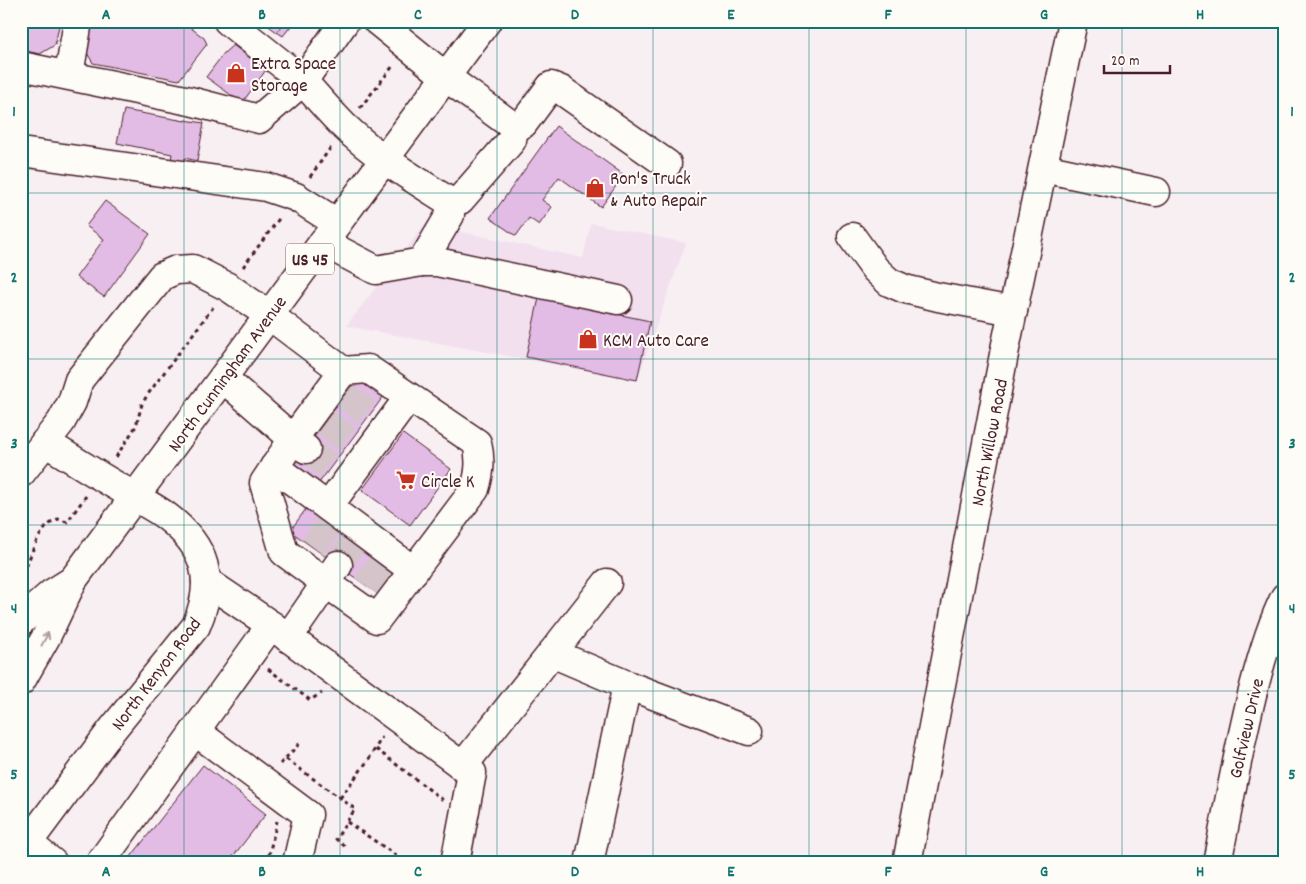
<svg xmlns="http://www.w3.org/2000/svg" width="1306" height="884" font-family="Dekko,sans-serif">
  <style>
    .built { fill: #f2e0ef }
    .building { fill: #e3bce5; stroke: #4a1f2b }
    .lines { fill: none; stroke-linecap: round; stroke-linejoin: round }
    .minor-tunnel { stroke: #d5c5cb; stroke-width: 28; stroke-dasharray: 28 14; stroke-linecap: butt }
    .minor-casing { stroke: #4a1f2b; stroke-width: 31 }
    .major-casing { stroke: #4a1f2b; stroke-width: 31 }
    .path { stroke: #4a1f2b; stroke-width: 3; stroke-dasharray: 4 4; stroke-linecap: butt }
    .minor { stroke: #fdfcf7; stroke-width: 28 }
    .major { stroke: #fdfcf7; stroke-width: 28 }
    .oneway { stroke: #ac999b }
    .grid { fill: none; stroke: #0f766e; stroke-width: 1; stroke-opacity: 0.55 }
    .labels { text-anchor: middle; stroke-width: 4; stroke-linejoin: round; paint-order: stroke }
    .shield { fill: #fdfcf7; stroke: #806168; stroke-width: 1 }
    .shield-label { font-size: 18px; font-weight: bold; fill: #4a1f2b }
    .poi-label { font-size: 19px; fill: #4a1f2b; stroke: #fdfcf7; text-anchor: start }
    .street-label { font-size: 19px; fill: #4a1f2b; stroke: #fdfcf7 }
    .neatline { fill: none; stroke: #0f766e; stroke-width: 2 }
    .grid-label { font-size: 16px; text-anchor: middle; font-weight: bold; fill: #0f766e }
  </style>
  <rect width="100%" height="100%" fill="#f8eff3"/>
  <filter id="ink" filterUnits="userSpaceOnUse"><feTurbulence type="fractalNoise" baseFrequency=".02" numOctaves="2"/><feDisplacementMap in="SourceGraphic" scale="10" xChannelSelector="R" yChannelSelector="G"/><feConvolveMatrix kernelMatrix="1 2 1 2 8 2 1 2 1" color-interpolation-filters="sRGB"/></filter>
  <g filter="url(#ink)">
    <path class="built" d="M 591,223 L 686,243 L 637,380 L 346,326 L 425,224 L 583,258 Z"/>
    <g class="building">
      <path d="M 21,21 L 60,21 L 55,45 L 40,54 L 21,50 Z"/>
      <path d="M 87,21 L 182,21 L 204,38 L 207,44 L 179,80 L 93,63 L 83,46 Z"/>
      <path d="M 262,21 L 286,21 L 278,33 Z"/>
      <path d="M 286,21 L 295,21 L 283,36 L 277,32 Z"/>
      <path d="M 233,45 L 266,70 L 242,103 L 206,77 L 224,53 Z"/>
      <path d="M 124,110 L 185,121 L 185,120 L 204,123 L 197,161 L 185,158 L 184,162 L 171,160 L 172,154 L 117,143 Z"/>
      <path d="M 556,126 L 624,175 L 601,207 L 559,177 L 542,200 L 552,207 L 539,225 L 529,218 L 516,236 L 490,218 Z"/>
      <path d="M 105,201 L 150,234 L 104,297 L 76,277 L 104,239 L 86,226 Z"/>
      <path d="M 539,298 L 650,321 L 637,380 L 526,357 Z"/>
      <path d="M 361,374 L 386,393 L 313,491 L 288,472 Z"/>
      <path d="M 403,434 L 451,469 L 410,525 L 362,490 Z"/>
      <path d="M 308,506 L 406,577 L 389,602 L 290,531 Z"/>
      <path d="M 203,765 L 266,814 L 228,863 L 126,863 Z"/>
    </g>
    <g class="lines">
      <g class="minor-tunnel">
        <path d="M 345,395 L 369,414"/>
        <path d="M 325,422 L 350,441"/>
        <path d="M 306,449 L 330,467"/>
        <path d="M 313,547 L 331,523"/>
        <path d="M 338,565 L 355,540"/>
        <path d="M 366,586 L 384,561"/>
      </g>
      <defs>
        <g id="minor">
          <path d="M 345,21 L 303,81 C 316,96 330,112 344,126 C 375,156 414,179 450,202 L 460,200 L 512,140 L 514,127"/>
          <path d="M 377,21 L 446,77 L 514,127 L 523,124 L 551,86 L 561,90 L 667,164"/>
          <path d="M 21,66 L 190,101 L 259,119 L 303,81 L 228,21"/>
          <path d="M 69,75 L 78,21"/>
          <path d="M 21,152 L 266,187 L 296,197 L 337,223"/>
          <path d="M 1043,168 L 1156,192"/>
          <path d="M 852,237 L 875,269 L 889,282 L 905,289 L 938,297 L 1013,311"/>
          <path d="M 323,242 L 376,270 L 422,262 L 437,262 L 618,300"/>
          <path d="M 422,262 L 450,215 L 450,202"/>
          <path d="M 274,467 L 414,571"/>
          <path d="M 21,473 L 61,422 L 72,402 L 79,380 L 162,276 L 176,270 L 193,269 L 228,287 L 269,315 L 343,371 L 293,439 L 223,378"/>
          <path d="M 328,507 L 409,397"/>
          <path d="M 338,565 L 326,583 L 377,619 L 475,489 C 480,472 481,460 477,443 L 368,369 L 343,371"/>
          <path d="M 206,581 L 271,625 L 472,773 L 455,863"/>
          <path d="M 271,625 L 195,731 L 308,815 L 297,863"/>
          <path d="M 288,638 L 326,583 L 284,552 L 264,483 L 293,439 L 306,449"/>
          <path d="M 552,653 L 607,583"/>
          <path d="M 627,685 L 749,731"/>
          <path d="M 462,767 L 552,653 L 627,685 L 589,863"/>
          <path d="M 28,843 L 53,863"/>
          <path d="M 21,852 L 111,731 L 196,626 C 216,580 206,546 166,516 C 154,507 139,500 127,492 C 99,476 72,459 45,442"/>
          <path d="M 100,863 L 195,731"/>
          <path d="M 907,863 L 1005,349 L 1073,21"/>
          <path d="M 1217,863 C 1229,804 1239,745 1254,687 C 1262,656 1271,625 1285,597"/>
        </g>
        <g id="major">
          <path d="M 21,621 L 51,594 L 72,581"/>
          <path d="M 21,681 L 46,637 L 73,580 L 487,21"/>
        </g>
      </defs>
      <use href="#minor" class="minor-casing"/>
      <use href="#major" class="major-casing"/>
      <g class="path">
        <path d="M 360,108 L 393,66"/>
        <path d="M 310,177 L 331,147"/>
        <path d="M 243,267 L 281,216"/>
        <path d="M 116,457 L 136,426 L 142,404 L 148,394 L 214,306"/>
        <path d="M 21,581 C 30,560 36,528 58,519 L 67,522 L 86,496"/>
        <path d="M 268,669 L 310,700 L 322,693"/>
        <path d="M 376,749 L 443,800"/>
        <path d="M 286,759 L 355,809 L 336,839 L 347,848"/>
        <path d="M 280,764 L 300,743"/>
        <path d="M 340,798 L 369,759 L 382,737"/>
        <path d="M 347,822 L 407,863"/>
        <path d="M 267,863 L 277,821"/>
      </g>
      <use href="#minor" class="minor"/>
      <use href="#major" class="major"/>
    </g>
    <defs><path id="oneway-shaft" d="M-6 0H5M1.5-3L5.5 0L1.5 3" fill="none" stroke-width="1.6" stroke-linecap="round" stroke-linejoin="round" transform="scale(1.25)"/></defs>
    <use class="oneway" href="#oneway-shaft" transform="translate(45 639) rotate(-62)"/>
  </g>
  <path class="grid" d="M 184,21 L 184,863M 340,21 L 340,863M 497,21 L 497,863M 653,21 L 653,863M 809,21 L 809,863M 966,21 L 966,863M 1122,21 L 1122,863M 21,193 L 1285,193M 21,359 L 1285,359M 21,525 L 1285,525M 21,691 L 1285,691"/>
  <defs>
    <symbol id="shop-bare" viewBox="-9 -9 18 18"><path d="M-5-2.5h2.3a2.7 3.5 0 0 1 5.4 0H5L5.5 6h-11ZM-1.5-2.5h3a1.5 2.3 0 0 0-3 0Z" fill="#c8321e" stroke="#fdfcf7" stroke-width="2.5" paint-order="stroke"/></symbol>
    <symbol id="supermarket-bare" viewBox="-9 -9 18 18"><path d="M-6-5.5h2.5l.6 2H6L4.5 2H-2.5L-4.4-4H-6ZM-1.5 3.2a1.3 1.3 0 1 0 .1 0ZM3 3.2a1.3 1.3 0 1 0 .1 0Z" fill="#c8321e" stroke="#fdfcf7" stroke-width="2.5" paint-order="stroke"/></symbol>
  </defs>
  <g fill-rule="evenodd">
    <use href="#shop-bare" x="222" y="59" width="28" height="28"/>
    <use href="#shop-bare" x="581" y="174" width="28" height="28"/>
    <use href="#shop-bare" x="574" y="325" width="28" height="28"/>
    <use href="#supermarket-bare" x="392" y="466" width="28" height="28"/>
  </g>
  <g class="labels">
    <rect class="shield" x="286" y="243.5" width="48" height="31" rx="4"/>
    <g class="shield-label">
      <text x="310" y="265">US 45</text>
    </g>
    <g class="poi-label">
      <text x="251" y="69">Extra Space<tspan x="251" dy="22">Storage</tspan></text>
      <text x="610" y="184">Ron's Truck<tspan x="610" dy="22">&amp; Auto Repair</tspan></text>
      <text x="603" y="346">KCM Auto Care</text>
      <text x="421" y="487">Circle K</text>
    </g>
    <g class="street-label">
      <text transform="translate(226 373) rotate(-54)" y="7">North Cunningham Avenue</text>
      <text transform="translate(988 442) rotate(-79)" y="7">North Willow Road</text>
      <text transform="translate(155 673) rotate(-53)" y="7">North Kenyon Road</text>
      <text transform="translate(1245 728) rotate(-77)" y="7">Golfview Drive</text>
    </g>
  </g>
  <rect width="1306" height="884" fill="none" stroke="#fdfcf7" stroke-width="55"/>
  <path d="M1104 65v8h66v-8" fill="none" stroke="#4a1f2b" stroke-width="2.5"/>
  <text x="1111" y="65" font-size="15" fill="#4a1f2b" stroke="#fdfcf7" stroke-width="4" paint-order="stroke">20 m</text>
  <rect x="28" y="28" width="1250" height="828" class="neatline"/>
  <g class="grid-label">
    <text x="106" y="19">A</text>
    <text x="262" y="19">B</text>
    <text x="418" y="19">C</text>
    <text x="575" y="19">D</text>
    <text x="731" y="19">E</text>
    <text x="888" y="19">F</text>
    <text x="1044" y="19">G</text>
    <text x="1200" y="19">H</text>
    <text x="14" y="116">1</text>
    <text x="1292" y="116">1</text>
    <text x="14" y="282">2</text>
    <text x="1292" y="282">2</text>
    <text x="14" y="448">3</text>
    <text x="1292" y="448">3</text>
    <text x="14" y="613">4</text>
    <text x="1292" y="613">4</text>
    <text x="14" y="779">5</text>
    <text x="1292" y="779">5</text>
    <text x="106" y="876">A</text>
    <text x="262" y="876">B</text>
    <text x="418" y="876">C</text>
    <text x="575" y="876">D</text>
    <text x="731" y="876">E</text>
    <text x="888" y="876">F</text>
    <text x="1044" y="876">G</text>
    <text x="1200" y="876">H</text>
  </g>
</svg>
